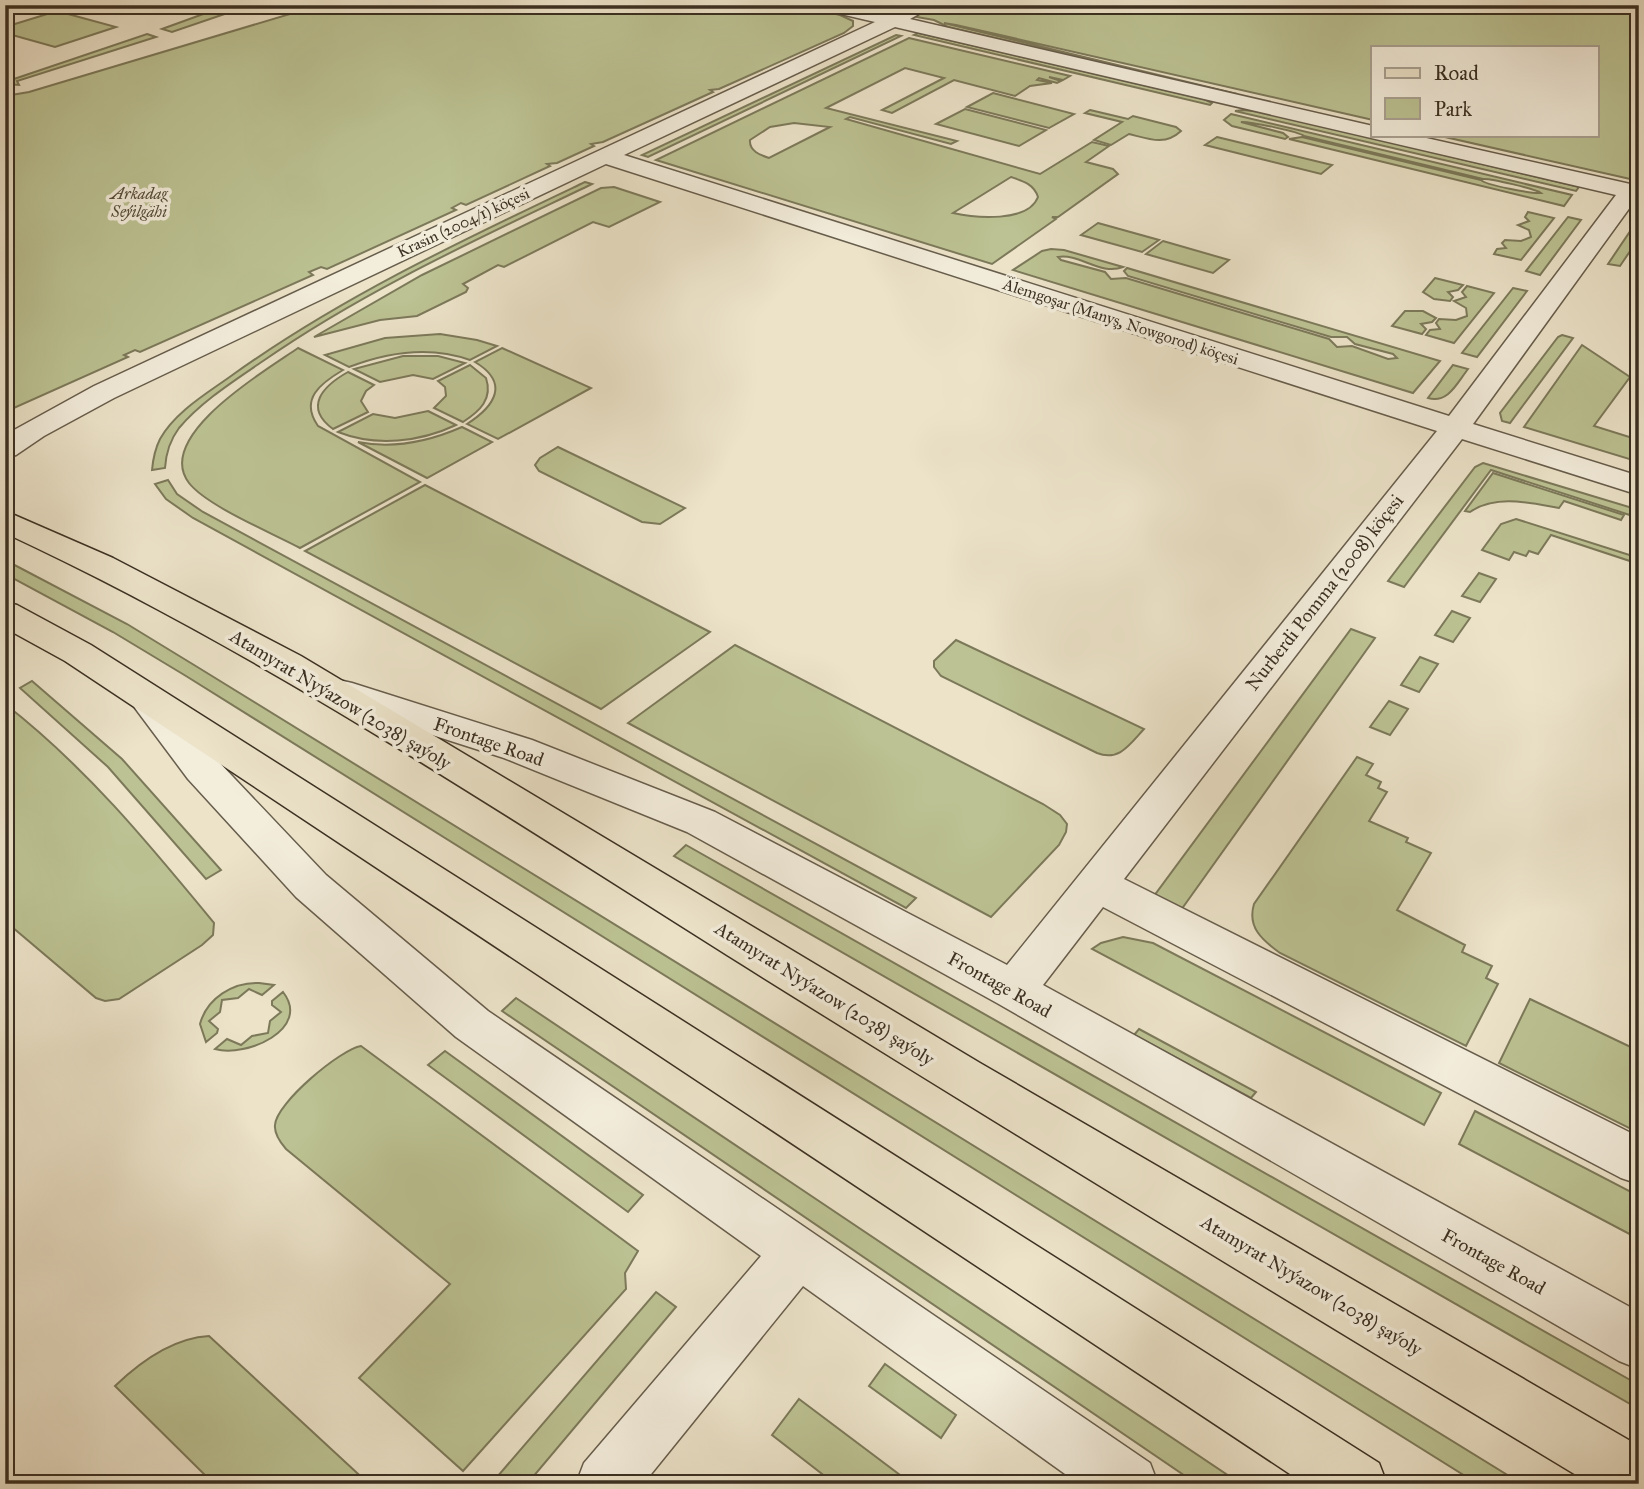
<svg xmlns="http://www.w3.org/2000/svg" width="1644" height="1489" font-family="'IM FELL Great Primer',serif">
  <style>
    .green { fill: #bcc293; stroke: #7c795a; stroke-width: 2; fill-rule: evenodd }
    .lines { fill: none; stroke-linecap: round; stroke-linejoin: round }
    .minor-casing { stroke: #675d4c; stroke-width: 3 }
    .primary-casing { stroke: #3b3022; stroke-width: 3 }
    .minor { fill: #f3eddc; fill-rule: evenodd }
    .primary { fill: #ece3c9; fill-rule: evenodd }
    .labels { text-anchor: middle; stroke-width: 7; stroke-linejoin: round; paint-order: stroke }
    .far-park-label { font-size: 16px; font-style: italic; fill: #554d39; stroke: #f3eddc }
    .far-street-label { font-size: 16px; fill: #3b3022; stroke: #f3eddc }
    .street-label { font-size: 19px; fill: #3b3022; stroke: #f3eddc }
  </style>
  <rect width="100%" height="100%" fill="#ece3c9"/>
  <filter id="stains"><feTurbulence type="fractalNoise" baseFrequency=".00286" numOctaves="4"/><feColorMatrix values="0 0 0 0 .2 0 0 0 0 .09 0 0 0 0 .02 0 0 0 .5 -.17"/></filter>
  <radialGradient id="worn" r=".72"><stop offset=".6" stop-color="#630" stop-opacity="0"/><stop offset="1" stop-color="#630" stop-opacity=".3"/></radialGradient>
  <g class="green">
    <path d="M 228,5 L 251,5 L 172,32 L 162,29 Z"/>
    <path d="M 320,5 L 798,5 L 840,15 L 853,21 L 853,26 L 844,33 L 719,89 L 710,90 L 713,92 L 603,142 L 591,144 L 594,146 L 557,163 L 547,164 L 550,166 L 466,205 L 461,203 L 452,208 L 456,210 L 327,269 L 321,267 L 309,272 L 313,275 L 140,352 L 135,350 L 124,355 L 128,357 L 5,412 L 5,96 L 29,92 Z"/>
    <path d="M 848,5 L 1639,5 L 1639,181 L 1436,135 L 1597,135 L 1597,47 L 1373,47 L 1373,120 L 956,25 L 944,23 L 1237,94 L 948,27 L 934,20 Z"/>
    <path d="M 57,11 L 116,27 L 55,47 L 5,33 L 5,27 Z"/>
    <path d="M 918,33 L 1204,99 L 1212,103 L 1210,105 L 914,35 Z"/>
    <path d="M 147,34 L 156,37 L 17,81 L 19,85 L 5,84 L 5,82 Z"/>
    <path d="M 896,35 L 901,36 L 648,157 L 642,155 Z"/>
    <path d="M 909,38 L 1070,76 L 1063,80 L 1049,77 L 1061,81 L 1057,83 L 1039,78 L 1037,80 L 1052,83 L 1030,86 L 1015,96 L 954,80 L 892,113 L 882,110 L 944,78 L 905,68 L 826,108 L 957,141 L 951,144 L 850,117 L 846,119 L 1040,174 L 1092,142 L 1109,146 L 1086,162 L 1113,169 L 1118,174 L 1058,217 L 1052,217 L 1056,219 L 992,264 L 656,160 ZM 794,123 L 830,127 L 769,158 C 760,155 749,151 750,140 L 770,127 ZM 1011,177 C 1023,181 1034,184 1038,197 C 1028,223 975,218 953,213 Z"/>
    <path d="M 993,93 L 1074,114 L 1049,128 L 967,107 Z"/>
    <path d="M 965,109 L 1046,130 L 1019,146 L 936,124 Z"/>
    <path d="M 1090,110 L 1128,119 L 1133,116 L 1176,127 L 1181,131 C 1165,146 1149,139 1129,134 L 1111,145 L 1094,140 L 1122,122 L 1085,113 Z"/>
    <path d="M 1243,110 L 1263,112 L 1579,187 L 1576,191 L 1235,111 Z"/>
    <path d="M 1231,114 L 1572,195 L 1564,206 L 1289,139 L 1302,137 L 1481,180 C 1485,185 1533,194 1541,193 C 1535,189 1490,178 1483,179 L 1304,136 C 1300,132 1248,121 1241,122 L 1283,133 L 1288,137 L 1285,139 L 1232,126 L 1224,120 Z"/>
    <path d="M 1217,137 L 1332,165 L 1321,174 L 1205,145 Z"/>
    <path d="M 585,182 L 592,184 C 480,238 365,290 263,361 C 234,381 202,401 179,428 C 170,440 166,453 165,468 L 152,470 C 153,459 155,449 160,439 C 175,412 206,394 231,376 C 341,297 463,240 585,182 Z"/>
    <path d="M 614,187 L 660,202 L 609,227 L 593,222 L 504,267 L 498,265 L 463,284 L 468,288 L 466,292 L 417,316 L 380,320 L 314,337 L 422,275 L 601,188 Z"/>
    <path d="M 1528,212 L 1554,218 L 1521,260 L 1494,254 L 1497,249 L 1506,248 L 1502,243 L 1505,240 L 1521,241 L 1531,237 L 1529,230 L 1518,225 L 1529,221 L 1525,217 Z"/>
    <path d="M 1568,217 L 1581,220 L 1540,275 L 1526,271 Z"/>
    <path d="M 1639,218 L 1639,238 L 1620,266 L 1608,264 Z"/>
    <path d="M 1098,223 L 1159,240 L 1142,252 L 1081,235 Z"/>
    <path d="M 1163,241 L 1229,260 L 1213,273 L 1146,254 Z"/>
    <path d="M 1051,249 L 1064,250 L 1123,267 C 1101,276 1079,253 1058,257 L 1061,260 L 1105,272 L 1111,279 L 1126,278 L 1329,339 L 1337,347 L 1352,346 L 1388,359 L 1397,358 L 1393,354 L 1355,344 L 1347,337 L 1331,337 L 1128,276 L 1124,271 L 1127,268 L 1440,361 L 1413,393 L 1013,270 L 1042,251 Z"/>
    <path d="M 1435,278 L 1463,285 L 1458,290 L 1448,292 L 1453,297 L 1450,301 L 1434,299 L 1423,292 Z"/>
    <path d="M 1467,286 L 1494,293 L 1454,343 L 1426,335 L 1430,330 L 1440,329 L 1436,323 L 1439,319 L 1456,320 L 1467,316 L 1466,308 L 1454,301 L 1466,297 L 1462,292 Z"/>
    <path d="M 1513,288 L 1527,291 L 1477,357 L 1462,353 Z"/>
    <path d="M 1405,311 L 1423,311 L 1436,318 L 1432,322 L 1421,324 L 1426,329 L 1422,334 L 1392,326 Z"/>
    <path d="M 440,334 L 477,340 L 497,346 L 470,360 C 431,346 388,352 349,367 L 325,355 L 385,338 Z"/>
    <path d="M 1562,335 L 1573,338 L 1510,423 L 1502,421 L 1500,413 L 1558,337 Z"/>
    <path d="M 1582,345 L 1630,377 L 1594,426 L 1639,440 L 1639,462 L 1524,427 Z"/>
    <path d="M 298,348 L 343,370 C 321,383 299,399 318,426 L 420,482 L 300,548 C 272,533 207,506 189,483 C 153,436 268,369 298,348 Z"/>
    <path d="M 502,348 L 591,388 L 498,439 L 467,424 C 495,406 510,383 475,362 Z"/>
    <path d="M 403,356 L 438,356 L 465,363 L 433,379 L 413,375 L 380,382 L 354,369 Z"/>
    <path d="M 470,365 L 486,378 C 493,399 480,411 463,422 L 434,408 L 446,396 L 445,387 L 438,381 Z"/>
    <path d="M 1453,365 L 1468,369 C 1457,383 1448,404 1428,398 Z"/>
    <path d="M 348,372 L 374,385 L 366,391 L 361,401 L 368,412 L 333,429 C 303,407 323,386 348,372 Z"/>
    <path d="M 428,411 L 456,425 C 420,442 376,447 338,432 L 373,414 L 395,418 Z"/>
    <path d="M 462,427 L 492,442 L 427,478 L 358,442 C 393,449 430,441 462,427 Z"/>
    <path d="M 558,447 L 685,508 L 660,524 L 642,522 L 539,471 L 535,465 L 540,458 Z"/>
    <path d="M 1483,463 L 1639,510 L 1639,518 L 1491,470 L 1404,587 L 1388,581 L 1475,467 Z"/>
    <path d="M 1493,473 L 1624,515 L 1621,520 L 1564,501 L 1559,508 C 1530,503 1496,494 1470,512 L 1465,511 Z"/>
    <path d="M 168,480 L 177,494 L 203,512 L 916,898 L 906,908 L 193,518 L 166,499 L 155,484 Z"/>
    <path d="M 425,485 L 710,632 L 601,709 L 305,551 Z"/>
    <path d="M 1516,519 L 1639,558 L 1639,564 L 1551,535 L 1538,554 L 1529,551 L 1526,556 L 1514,552 L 1509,560 L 1482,550 L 1501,524 Z"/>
    <path d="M 5,560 L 127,624 L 199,668 L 1522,1484 L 1478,1484 L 186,676 L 113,632 L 5,574 Z"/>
    <path d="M 1479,573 L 1496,579 L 1480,602 L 1462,596 Z"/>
    <path d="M 1452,611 L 1470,618 L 1453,642 L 1435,635 Z"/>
    <path d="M 1351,629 L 1375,638 L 1181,910 L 1154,896 Z"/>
    <path d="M 956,640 L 1144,729 C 1130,744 1119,762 1097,753 L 941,676 L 934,667 L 934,661 Z"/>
    <path d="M 735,645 L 1043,804 L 1060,815 L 1067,824 L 1066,832 L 1059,845 L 991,917 L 628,723 Z"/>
    <path d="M 1420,657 L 1438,664 L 1419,692 L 1401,685 Z"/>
    <path d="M 32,681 L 122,759 L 221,870 L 206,879 L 108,767 L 20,688 Z"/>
    <path d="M 1389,701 L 1408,709 L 1390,735 L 1370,727 Z"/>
    <path d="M 5,704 C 86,767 149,844 214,923 L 213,935 L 202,945 L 119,999 L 105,1001 L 96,998 L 5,921 Z"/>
    <path d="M 1357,757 L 1373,764 L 1366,775 L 1381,782 L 1378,788 L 1387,792 L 1369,821 L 1408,838 L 1406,842 L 1431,853 L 1397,910 L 1465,945 L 1462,952 L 1492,966 L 1486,978 L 1498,984 L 1466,1046 L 1280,953 C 1262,940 1247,927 1254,904 Z"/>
    <path d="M 686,845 L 1639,1385 L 1639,1409 L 674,856 Z"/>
    <path d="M 1123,937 L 1153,943 L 1441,1093 L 1424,1125 L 1092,949 L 1101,943 Z"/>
    <path d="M 259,983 L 274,985 L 262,995 L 249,989 L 238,998 L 222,1000 L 220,1012 L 209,1021 L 218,1029 L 217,1033 L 206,1042 L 200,1024 C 207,998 233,982 259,983 Z"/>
    <path d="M 283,992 C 312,1029 246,1058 215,1049 L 227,1039 L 241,1045 L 252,1036 L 268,1033 L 270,1021 L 281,1012 L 272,1005 L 272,1001 Z"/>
    <path d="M 516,998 L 1241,1484 L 1197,1484 L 502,1011 Z"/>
    <path d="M 1530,999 L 1639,1051 L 1639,1133 L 1499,1063 Z"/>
    <path d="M 1139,1029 L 1256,1092 L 1251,1098 L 1134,1035 Z"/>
    <path d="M 361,1046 L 638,1251 L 625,1273 L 626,1289 L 463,1471 L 359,1378 L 450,1284 L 286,1149 C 280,1142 274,1134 275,1125 C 276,1103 341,1049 361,1046 Z"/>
    <path d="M 445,1051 L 643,1195 L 628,1212 L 428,1065 Z"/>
    <path d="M 1475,1111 L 1639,1196 L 1639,1239 L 1459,1144 Z"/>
    <path d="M 656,1292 L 676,1307 L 527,1484 L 491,1484 Z"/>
    <path d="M 209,1336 L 369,1484 L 214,1484 L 115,1386 C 140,1362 173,1338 209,1336 Z"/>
    <path d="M 885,1364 L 956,1415 L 941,1438 L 869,1386 Z"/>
    <path d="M 799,1399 L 912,1484 L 835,1484 L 772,1435 Z"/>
  </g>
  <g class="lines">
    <defs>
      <g id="minor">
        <path d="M 816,5 L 849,5 L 891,15 L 911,5 L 935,5 L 910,19 L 1373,126 L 1373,135 L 1413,135 L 1639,186 L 1639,200 L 1636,199 L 1473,424 L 1639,476 L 1639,495 L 1462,439 L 1124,879 L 1639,1137 L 1639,1184 L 1621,1178 L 1103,907 L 1043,985 L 1639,1312 L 1639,1369 L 1619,1361 L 997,1003 L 687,832 L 504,758 L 326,701 L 320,692 L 326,683 L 339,680 L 352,683 L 532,740 L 715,812 L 1007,965 L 1437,431 L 606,164 L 114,398 L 44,436 L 16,455 L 5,458 L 5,435 L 94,386 L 875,22 L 819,9 ZM 895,27 L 1616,195 L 1449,416 L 624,155 Z"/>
        <path d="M 148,687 L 161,690 L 216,759 L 326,875 L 488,1011 L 1150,1463 L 1158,1484 L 1079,1484 L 803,1286 L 643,1484 L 576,1484 L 584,1463 L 761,1256 L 456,1037 L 296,897 L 188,779 L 135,708 L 129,699 L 135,690 Z"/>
      </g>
      <g id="primary">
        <path d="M 5,511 L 113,558 L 301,656 L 980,1063 L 1639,1446 L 1639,1484 L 1591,1484 C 1302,1310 1013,1134 727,955 C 490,806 259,651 5,533 Z"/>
        <path d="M 5,602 L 17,605 L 91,645 L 1379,1463 L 1387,1484 L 1305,1484 L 65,661 L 5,628 Z"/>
      </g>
    </defs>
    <use href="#minor" class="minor-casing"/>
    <use href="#primary" class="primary-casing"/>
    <use href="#minor" class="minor"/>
    <use href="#primary" class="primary"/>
  </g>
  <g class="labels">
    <g class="far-park-label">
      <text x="139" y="199">Arkadag<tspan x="139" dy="18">Seýilgähi</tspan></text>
    </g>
    <g class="far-street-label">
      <text transform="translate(463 222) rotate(-25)" y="6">Krasin (2004/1) köçesi</text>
      <text transform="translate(1121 321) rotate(18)" y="6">Älemgoşar (Manyş, Nowgorod) köçesi</text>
    </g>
    <g class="street-label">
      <text transform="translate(1324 592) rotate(-52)" y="7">Nurberdi Pomma (2008) köçesi</text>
      <text transform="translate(341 699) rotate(31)" y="7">Atamyrat Nyýazow (2038) şaýoly</text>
      <text transform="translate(489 741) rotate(19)" y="7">Frontage Road</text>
      <text transform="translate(1000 984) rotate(29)" y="7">Frontage Road</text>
      <text transform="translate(825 993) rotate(32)" y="7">Atamyrat Nyýazow (2038) şaýoly</text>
      <text transform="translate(1494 1261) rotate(29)" y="7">Frontage Road</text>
      <text transform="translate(1312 1285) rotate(31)" y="7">Atamyrat Nyýazow (2038) şaýoly</text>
    </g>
  </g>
  <rect width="1644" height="1489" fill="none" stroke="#ece3c9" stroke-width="28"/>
  <rect x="7" y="7" width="1630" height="1475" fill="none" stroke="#3b3022" stroke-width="3.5"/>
  <rect x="14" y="14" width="1616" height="1461" fill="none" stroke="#3b3022" stroke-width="2"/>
  <rect x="1371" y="46" width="228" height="91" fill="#f3eddc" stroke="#a9a192" stroke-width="2"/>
  <rect x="1385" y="68" width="35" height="10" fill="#ece3c9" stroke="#a9a192" stroke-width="2"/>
  <text x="1434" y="80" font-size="21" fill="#3b3022">Road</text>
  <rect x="1385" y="98" width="35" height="21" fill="#bcc293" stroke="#a9a192" stroke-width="2"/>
  <text x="1434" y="116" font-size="21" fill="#3b3022">Park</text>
  <rect width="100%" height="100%" filter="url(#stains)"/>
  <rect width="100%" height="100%" fill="url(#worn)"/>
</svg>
